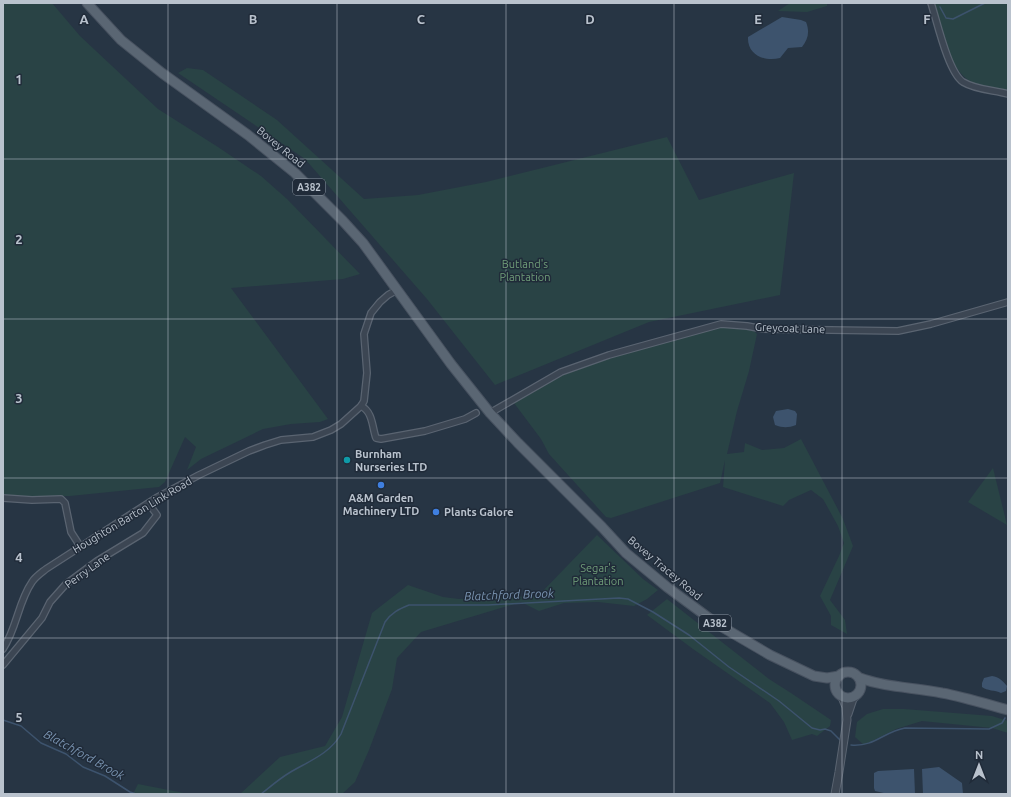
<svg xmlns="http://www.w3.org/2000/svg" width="1011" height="797" font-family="Ubuntu,sans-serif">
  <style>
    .green { fill: #294345 }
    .water { fill: #3d536d }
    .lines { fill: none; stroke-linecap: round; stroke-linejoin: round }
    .stream { stroke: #3d536d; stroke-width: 1.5 }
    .minor-casing { stroke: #5a6471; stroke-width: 8 }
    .tertiary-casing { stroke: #5a6471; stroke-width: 9 }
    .primary-casing { stroke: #485260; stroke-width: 11 }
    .minor { stroke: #3c4653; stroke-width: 5.5 }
    .tertiary { stroke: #3c4653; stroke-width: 7 }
    .primary { stroke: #5a6673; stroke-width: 9 }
    .grid { fill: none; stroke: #b9c2cd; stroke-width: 1; stroke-opacity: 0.55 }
    .culture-dot { fill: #0f9aa8; stroke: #202b39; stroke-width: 1.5 }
    .shop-dot { fill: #3f7fe0; stroke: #202b39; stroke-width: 1.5 }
    .labels { text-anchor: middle; stroke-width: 3; stroke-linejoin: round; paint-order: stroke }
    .shield { fill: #202b39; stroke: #8b95a1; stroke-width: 1 }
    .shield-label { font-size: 10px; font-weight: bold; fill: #b9c2cd }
    .street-label { font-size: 11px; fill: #b9c2cd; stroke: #202b39 }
    .park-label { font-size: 11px; fill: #709e79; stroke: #202b39 }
    .poi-label { font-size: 11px; font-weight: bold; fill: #b9c2cd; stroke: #202b39; text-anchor: start }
    .water-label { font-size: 12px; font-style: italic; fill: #7993b0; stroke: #202b39 }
    .grid-label { font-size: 13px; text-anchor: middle; font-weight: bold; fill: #b9c2cd; stroke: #202b39; stroke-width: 3; stroke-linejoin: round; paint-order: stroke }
  </style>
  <rect width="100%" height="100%" fill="#273544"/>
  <g class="green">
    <path d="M 3,3 L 52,3 L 80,36 L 158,109 L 218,147 L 261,176 L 287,199 L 360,274 L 343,279 L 231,288 L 328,419 L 320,422 L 291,424 L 263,429 L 201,459 L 187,470 L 196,447 L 185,437 L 165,482 L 159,487 L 70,496 L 15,496 L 3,494 Z"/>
    <path d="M 790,3 L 827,3 L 827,6 L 807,12 L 778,11 Z"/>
    <path d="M 935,3 L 1008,3 L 1008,90 C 995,88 978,88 967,79 C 947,64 941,26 935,3 Z"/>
    <path d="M 187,68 L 203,70 L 277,120 L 364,199 L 418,195 L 486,182 L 667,137 L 699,200 L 794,173 L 780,295 L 649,322 L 495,385 L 427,299 L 305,159 L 178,73 Z"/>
    <path d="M 720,327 C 732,327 749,325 757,334 L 749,371 L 737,411 L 727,454 L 744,452 L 745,443 L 762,450 L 784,448 L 801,439 L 843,519 L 853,546 L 830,600 L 845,620 L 847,634 L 831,625 L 831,616 L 820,596 L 839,556 L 844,543 L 838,526 L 823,499 L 811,490 L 789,500 L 783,506 L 723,487 L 725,460 L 720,483 L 611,518 L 606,517 L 549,454 L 541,439 L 514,403 L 536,391 L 539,386 L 565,373 L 585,365 Z"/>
    <path d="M 993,468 L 1007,525 L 968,502 Z"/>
    <path d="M 597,535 L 643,579 L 658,590 L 647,599 L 634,606 L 598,602 L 564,603 L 539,611 L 521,602 L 421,632 L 397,658 L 392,689 L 369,750 L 355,782 L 342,794 L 240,794 L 280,757 L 325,746 L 342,717 L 372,613 L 408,585 L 443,597 L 459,599 L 538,596 Z"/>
    <path d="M 667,599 L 769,679 L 791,693 L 831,720 L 830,726 L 817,736 L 812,734 L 792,740 L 784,722 L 770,703 L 693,649 L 647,615 Z"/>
    <path d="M 883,709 L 904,709 L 992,716 L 1008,721 L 1008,733 L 992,728 L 922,721 L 896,729 L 864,745 L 855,737 L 857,722 L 867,714 Z"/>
    <path d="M 138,784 L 189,794 L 133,794 Z"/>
  </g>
  <g class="water">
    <path d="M 782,17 L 801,20 L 806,22 C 810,32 808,39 802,47 L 788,48 L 780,58 C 765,62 747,55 748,37 Z"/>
    <path d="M 788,409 L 795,411 L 797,414 L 796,425 C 788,428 783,428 775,425 L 773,417 L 776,411 Z"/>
    <path d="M 992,676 C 999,677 1003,681 1007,686 L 1006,691 L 1001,693 C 995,690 987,691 982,687 L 982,683 L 984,678 Z"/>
    <path d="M 939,767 L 962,783 L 963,794 L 923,794 L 922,769 Z"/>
    <path d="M 914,769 L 915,794 L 888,794 L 875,791 L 874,788 L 874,773 L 878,771 Z"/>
  </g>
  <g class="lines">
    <g class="stream">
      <path d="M 940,7 L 946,18 L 953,19 L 985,3"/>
      <path d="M 3,720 L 21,726 L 41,743 L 66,754 L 83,767 L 105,776 L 130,792 L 136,794"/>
      <path d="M 851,745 C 875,747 883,732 905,728 L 989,729 L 1002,723 L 1005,718"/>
      <path d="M 261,794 C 270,787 279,779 289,773 C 307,762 330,754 341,734 L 385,622 C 391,613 399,609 409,605 L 488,605 L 619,598 L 628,599 L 653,612 L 689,635 L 729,667 L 779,701 L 812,728 L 820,730 L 825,729 L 831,731 L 840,740"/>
    </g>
    <defs>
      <g id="minor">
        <path d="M 931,3 C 937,21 948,72 963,82 C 976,90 994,90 1008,94"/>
        <path d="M 361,406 C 373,412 372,427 376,438 L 381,439 L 425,431 L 465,419 L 476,413"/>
        <path d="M 490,413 L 561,372 L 609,355 L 721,324 L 747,326 L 763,329 L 898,331 L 931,324 L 1008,302"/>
        <path d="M 3,498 L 32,500 L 61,499 L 65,503 L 71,532 L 80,546"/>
        <path d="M 3,649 C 17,628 18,602 32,582 C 35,577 41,573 46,569 L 156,498 L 199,475 L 249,451 L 265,445 L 281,440 L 313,437 L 331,430 L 341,424 L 361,406 L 364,401 L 367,373 L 364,334 L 371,313 L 380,302 L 388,295 L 397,290"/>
        <path d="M 3,665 L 42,618 L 50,602 L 66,584 L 97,561 L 143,533 L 157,515 L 149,504"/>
      </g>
      <g id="tertiary">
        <path d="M 848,714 L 853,699 L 855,697"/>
        <path d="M 835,794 L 839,772 L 847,720 L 846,707 L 842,697"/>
      </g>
      <g id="primary">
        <path d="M 87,3 L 121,40 L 162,73 L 248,135 L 295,173 L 343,221 L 363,243 L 451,364 L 490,413 L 518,443 L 602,527 L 626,553 L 667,587 L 717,624 L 770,655 L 814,676 L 827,678 L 839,676"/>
        <circle cx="848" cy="685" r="13"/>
        <path d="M 860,678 C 887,688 913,687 942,693 C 964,697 986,704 1008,710"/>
      </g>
    </defs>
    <use href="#minor" class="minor-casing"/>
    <use href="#tertiary" class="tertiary-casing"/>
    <use href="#primary" class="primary-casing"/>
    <use href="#minor" class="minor"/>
    <use href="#tertiary" class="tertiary"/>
    <use href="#primary" class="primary"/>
  </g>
  <path class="grid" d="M 168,3 L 168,794M 337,3 L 337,794M 506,3 L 506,794M 674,3 L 674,794M 842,3 L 842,794M 3,159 L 1008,159M 3,319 L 1008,319M 3,478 L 1008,478M 3,638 L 1008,638"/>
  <circle class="culture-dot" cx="347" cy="460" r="4"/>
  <g class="shop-dot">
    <circle cx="381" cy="485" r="4"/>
    <circle cx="436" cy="512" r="4"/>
  </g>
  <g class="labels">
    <g class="shield">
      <rect x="293" y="179" width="32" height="16" rx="3"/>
      <rect x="699" y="615" width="32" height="16" rx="3"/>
    </g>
    <g class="shield-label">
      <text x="309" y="191">A382</text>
      <text x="715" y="627">A382</text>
    </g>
    <g class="street-label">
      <text transform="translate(281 147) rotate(39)" y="4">Bovey Road</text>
      <text transform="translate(790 328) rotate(2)" y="4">Greycoat Lane</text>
      <text transform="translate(132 515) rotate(-31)" y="4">Houghton Barton Link Road</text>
      <text transform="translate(665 568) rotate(40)" y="4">Bovey Tracey Road</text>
      <text transform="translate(87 570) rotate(-36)" y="4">Perry Lane</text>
    </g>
    <g class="park-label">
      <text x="525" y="268">Butland's<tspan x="525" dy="13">Plantation</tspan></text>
      <text x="598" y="572">Segar's<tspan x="598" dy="13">Plantation</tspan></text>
    </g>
    <g class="poi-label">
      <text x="355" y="458">Burnham<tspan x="355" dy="13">Nurseries LTD</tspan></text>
      <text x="381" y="502" text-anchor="middle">A&amp;M Garden<tspan x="381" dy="13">Machinery LTD</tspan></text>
      <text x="444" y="516">Plants Galore</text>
    </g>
    <g class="water-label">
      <text transform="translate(509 595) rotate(-2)" y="4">Blatchford Brook</text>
      <text transform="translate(84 755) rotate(29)" y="4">Blatchford Brook</text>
    </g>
  </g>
  <g class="grid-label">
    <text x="84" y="24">A</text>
    <text x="253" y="24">B</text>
    <text x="421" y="24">C</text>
    <text x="590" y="24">D</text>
    <text x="758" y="24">E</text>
    <text x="927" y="24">F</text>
    <text x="19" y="84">1</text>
    <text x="19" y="244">2</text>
    <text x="19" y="403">3</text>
    <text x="19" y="562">4</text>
    <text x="19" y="722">5</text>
  </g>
  <rect width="1011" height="797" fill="none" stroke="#b9c2cd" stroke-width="8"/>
  <g transform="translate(979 765)" stroke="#202b39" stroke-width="3" paint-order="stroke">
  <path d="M0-3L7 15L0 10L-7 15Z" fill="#b9c2cd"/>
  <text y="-6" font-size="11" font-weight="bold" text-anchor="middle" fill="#b9c2cd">N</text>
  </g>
</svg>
